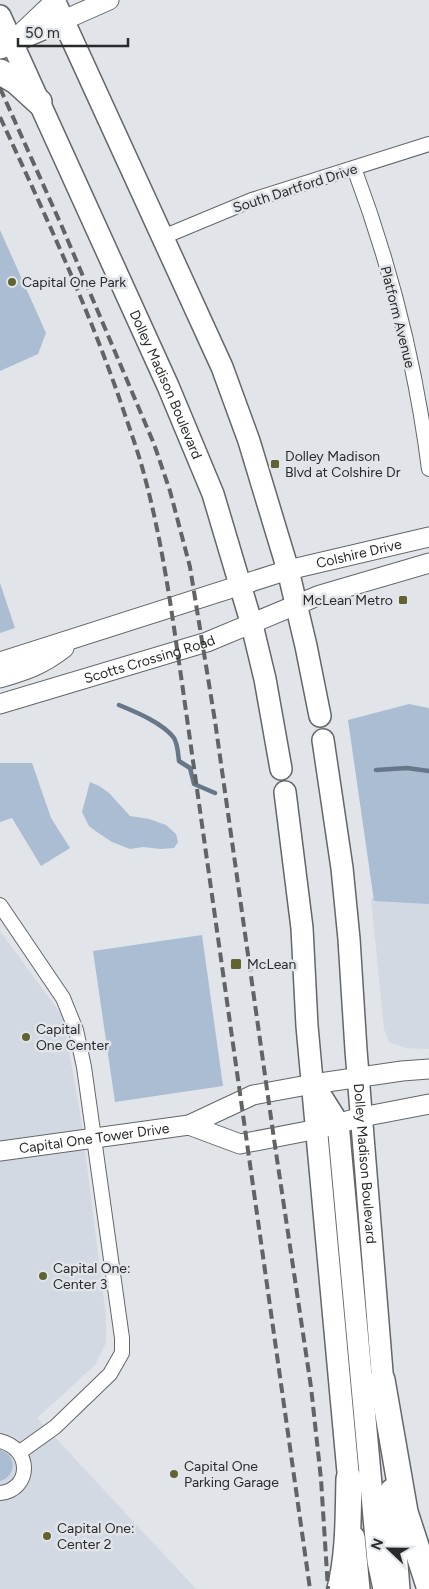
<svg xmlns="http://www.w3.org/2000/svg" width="429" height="1589" font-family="Figtree,sans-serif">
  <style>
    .built { fill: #d2d9e3 }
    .green { fill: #aabdd2 }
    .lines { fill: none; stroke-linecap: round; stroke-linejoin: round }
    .stream { stroke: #667789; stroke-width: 4.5 }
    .street-casing { stroke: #63666a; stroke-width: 16 }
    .secondary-casing { stroke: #63666a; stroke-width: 21 }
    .primary-casing { stroke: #63666a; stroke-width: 24 }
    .highway-casing { stroke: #63666a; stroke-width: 28 }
    .street { stroke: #fff; stroke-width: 14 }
    .secondary { stroke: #fff; stroke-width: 19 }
    .primary { stroke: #fff; stroke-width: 21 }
    .highway { stroke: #fff; stroke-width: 25 }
    .rail { stroke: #616365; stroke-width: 4; stroke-dasharray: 10 5; stroke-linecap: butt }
    .poi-dot { fill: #616330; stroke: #e1e4e8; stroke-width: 2 }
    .labels { text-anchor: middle; stroke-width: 5; stroke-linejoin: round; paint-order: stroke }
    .street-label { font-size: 14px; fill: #282a2b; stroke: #e1e4e8 }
    .poi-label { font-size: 14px; fill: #282a2b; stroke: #e1e4e8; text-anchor: start }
  </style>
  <rect width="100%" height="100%" fill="#e1e4e8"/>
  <g class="built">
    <path d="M 429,889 L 429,1049 L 406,1048 L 389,1042 L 384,1029 L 371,898 Z"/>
    <path d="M 0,931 L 63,1017 L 81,1119 L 106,1316 L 106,1343 L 95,1365 L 37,1418 L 196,1589 L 0,1589 Z"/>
  </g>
  <g class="green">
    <path d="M 0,230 L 46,333 L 38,354 L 0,371 Z"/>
    <path d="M 0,583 L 15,628 L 0,633 Z"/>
    <path d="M 409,704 L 429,708 L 429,904 L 374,901 L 348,720 Z"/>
    <path d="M 0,763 L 32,763 L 51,818 L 70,848 L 41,866 L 12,818 L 0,822 Z"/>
    <path d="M 90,782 L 99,786 L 109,793 L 130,816 L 149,819 L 166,825 L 176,834 L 178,842 L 174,848 L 161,849 L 143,847 L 130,849 L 112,842 L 97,832 L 89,826 L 82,812 Z"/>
    <path d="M 202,935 L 223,1086 L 115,1102 L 93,951 Z"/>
    <path d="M 0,1450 C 17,1455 17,1476 0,1481 Z"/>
  </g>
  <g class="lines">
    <g class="stream">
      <path d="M 119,705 C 136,712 163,723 174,738 C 178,745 178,754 179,761 L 190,768 L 194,784 L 215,793"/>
      <path d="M 376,770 L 407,768 L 429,771"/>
    </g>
    <defs>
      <g id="street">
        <path d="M 354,168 C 390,264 416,367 429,469"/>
        <path d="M 163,237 L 252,200 L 429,144"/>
        <path d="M 0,905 L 63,998 L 76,1030 L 84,1067 L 122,1338 L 122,1353 L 110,1374 L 55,1427 L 20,1452"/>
        <path d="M 0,1441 C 33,1449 31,1490 0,1493"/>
      </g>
      <g id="secondary">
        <path d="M 64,20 L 109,0"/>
        <path d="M 15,39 L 56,0"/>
        <path id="s1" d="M 0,662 L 288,570 L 429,537"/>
        <path d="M 0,678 C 27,670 42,665 64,648"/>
        <path id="s2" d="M 0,704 L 207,642 L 320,595 L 429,563"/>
        <path d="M 189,1125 L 240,1144 L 318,1129 L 362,1117 L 429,1104"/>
        <path id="s3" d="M 0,1151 L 189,1125 L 253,1095 L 313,1084 L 402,1071 L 429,1069"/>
      </g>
      <g id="primary">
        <path d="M 54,0 L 222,367 L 249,441 L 288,570 L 306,646 L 320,716"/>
        <path id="s4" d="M 0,16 L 168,386 L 213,494 L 252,625 L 265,679 L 281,769"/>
        <path d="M 12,42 L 64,20"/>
        <path id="s5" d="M 323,740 L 342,868 L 349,939 L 356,1050 L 384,1397"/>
        <path d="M 285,792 L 302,928 L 307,1026 L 350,1494"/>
        <path d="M 316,1088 L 338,1123 L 378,1561 L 384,1589"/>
        <path d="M 391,1490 L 399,1589"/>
        <path d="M 354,1537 L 359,1589"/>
      </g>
      <g id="highway">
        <path d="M 0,46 L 12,42"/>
        <path d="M 0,72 L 16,81 L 39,102"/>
        <path d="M 382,1380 L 405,1512 L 429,1586"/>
        <path d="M 340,1589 C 349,1553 348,1516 349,1479"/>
      </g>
    </defs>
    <use href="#street" class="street-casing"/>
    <use href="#secondary" class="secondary-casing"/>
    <use href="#primary" class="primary-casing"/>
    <use href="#highway" class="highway-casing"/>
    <use href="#street" class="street"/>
    <use href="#secondary" class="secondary"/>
    <use href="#primary" class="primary"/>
    <use href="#highway" class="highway"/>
    <g class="rail">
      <path d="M 0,88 L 63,229 L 154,444 L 170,491 L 190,567 L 215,721 L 274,1139 L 311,1387 L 321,1479 L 328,1589"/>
      <path d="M 0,117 C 44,212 88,307 122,406 C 130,430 139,454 145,478 C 163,545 172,614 182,683 L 310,1589"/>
    </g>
  </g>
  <g class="poi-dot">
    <circle cx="12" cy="282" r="5"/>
    <rect x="270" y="459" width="10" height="10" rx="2.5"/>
    <rect x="398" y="595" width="10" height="10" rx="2.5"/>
    <rect x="230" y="958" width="12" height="12" rx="2.5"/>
    <circle cx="26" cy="1037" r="5"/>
    <circle cx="43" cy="1276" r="5"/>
    <circle cx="174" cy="1474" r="5"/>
    <circle cx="47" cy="1536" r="5"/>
  </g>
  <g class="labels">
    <g class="street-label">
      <text transform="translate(295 188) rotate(-18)" y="5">South Dartford Drive</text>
      <text transform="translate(398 317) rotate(76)" y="5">Platform Avenue</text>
      <text dy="5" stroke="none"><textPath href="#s4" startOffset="404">Dolley Madison Boulevard</textPath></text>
      <text dy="5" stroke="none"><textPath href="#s1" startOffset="375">Colshire Drive</textPath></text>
      <text dy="5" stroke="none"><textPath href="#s2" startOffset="156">Scotts Crossing Road</textPath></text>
      <text dy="5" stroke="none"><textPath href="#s3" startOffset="95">Capital One Tower Drive</textPath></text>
      <text dy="5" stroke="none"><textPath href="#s5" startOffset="426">Dolley Madison Boulevard</textPath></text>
    </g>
    <g class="poi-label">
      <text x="22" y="287">Capital One Park</text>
      <text x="285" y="461">Dolley Madison<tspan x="285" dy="16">Blvd at Colshire Dr</tspan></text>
      <text x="393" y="605" text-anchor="end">McLean Metro</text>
      <text x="247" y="969">McLean</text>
      <text x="36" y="1034">Capital<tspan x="36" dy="16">One Center</tspan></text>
      <text x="53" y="1273">Capital One:<tspan x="53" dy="16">Center 3</tspan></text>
      <text x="184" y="1471">Capital One<tspan x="184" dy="16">Parking Garage</tspan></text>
      <text x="57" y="1533">Capital One:<tspan x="57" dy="16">Center 2</tspan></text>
    </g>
  </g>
  <g transform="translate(389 1549) rotate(292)" stroke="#e1e4e8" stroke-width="4" paint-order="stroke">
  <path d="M0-4L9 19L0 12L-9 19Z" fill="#282a2b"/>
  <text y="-8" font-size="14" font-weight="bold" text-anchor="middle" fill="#282a2b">N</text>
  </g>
  <path d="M18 38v8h110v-8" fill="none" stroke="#282a2b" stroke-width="2.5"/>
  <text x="25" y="38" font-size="15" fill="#282a2b" stroke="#e1e4e8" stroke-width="4" paint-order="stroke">50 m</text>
</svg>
